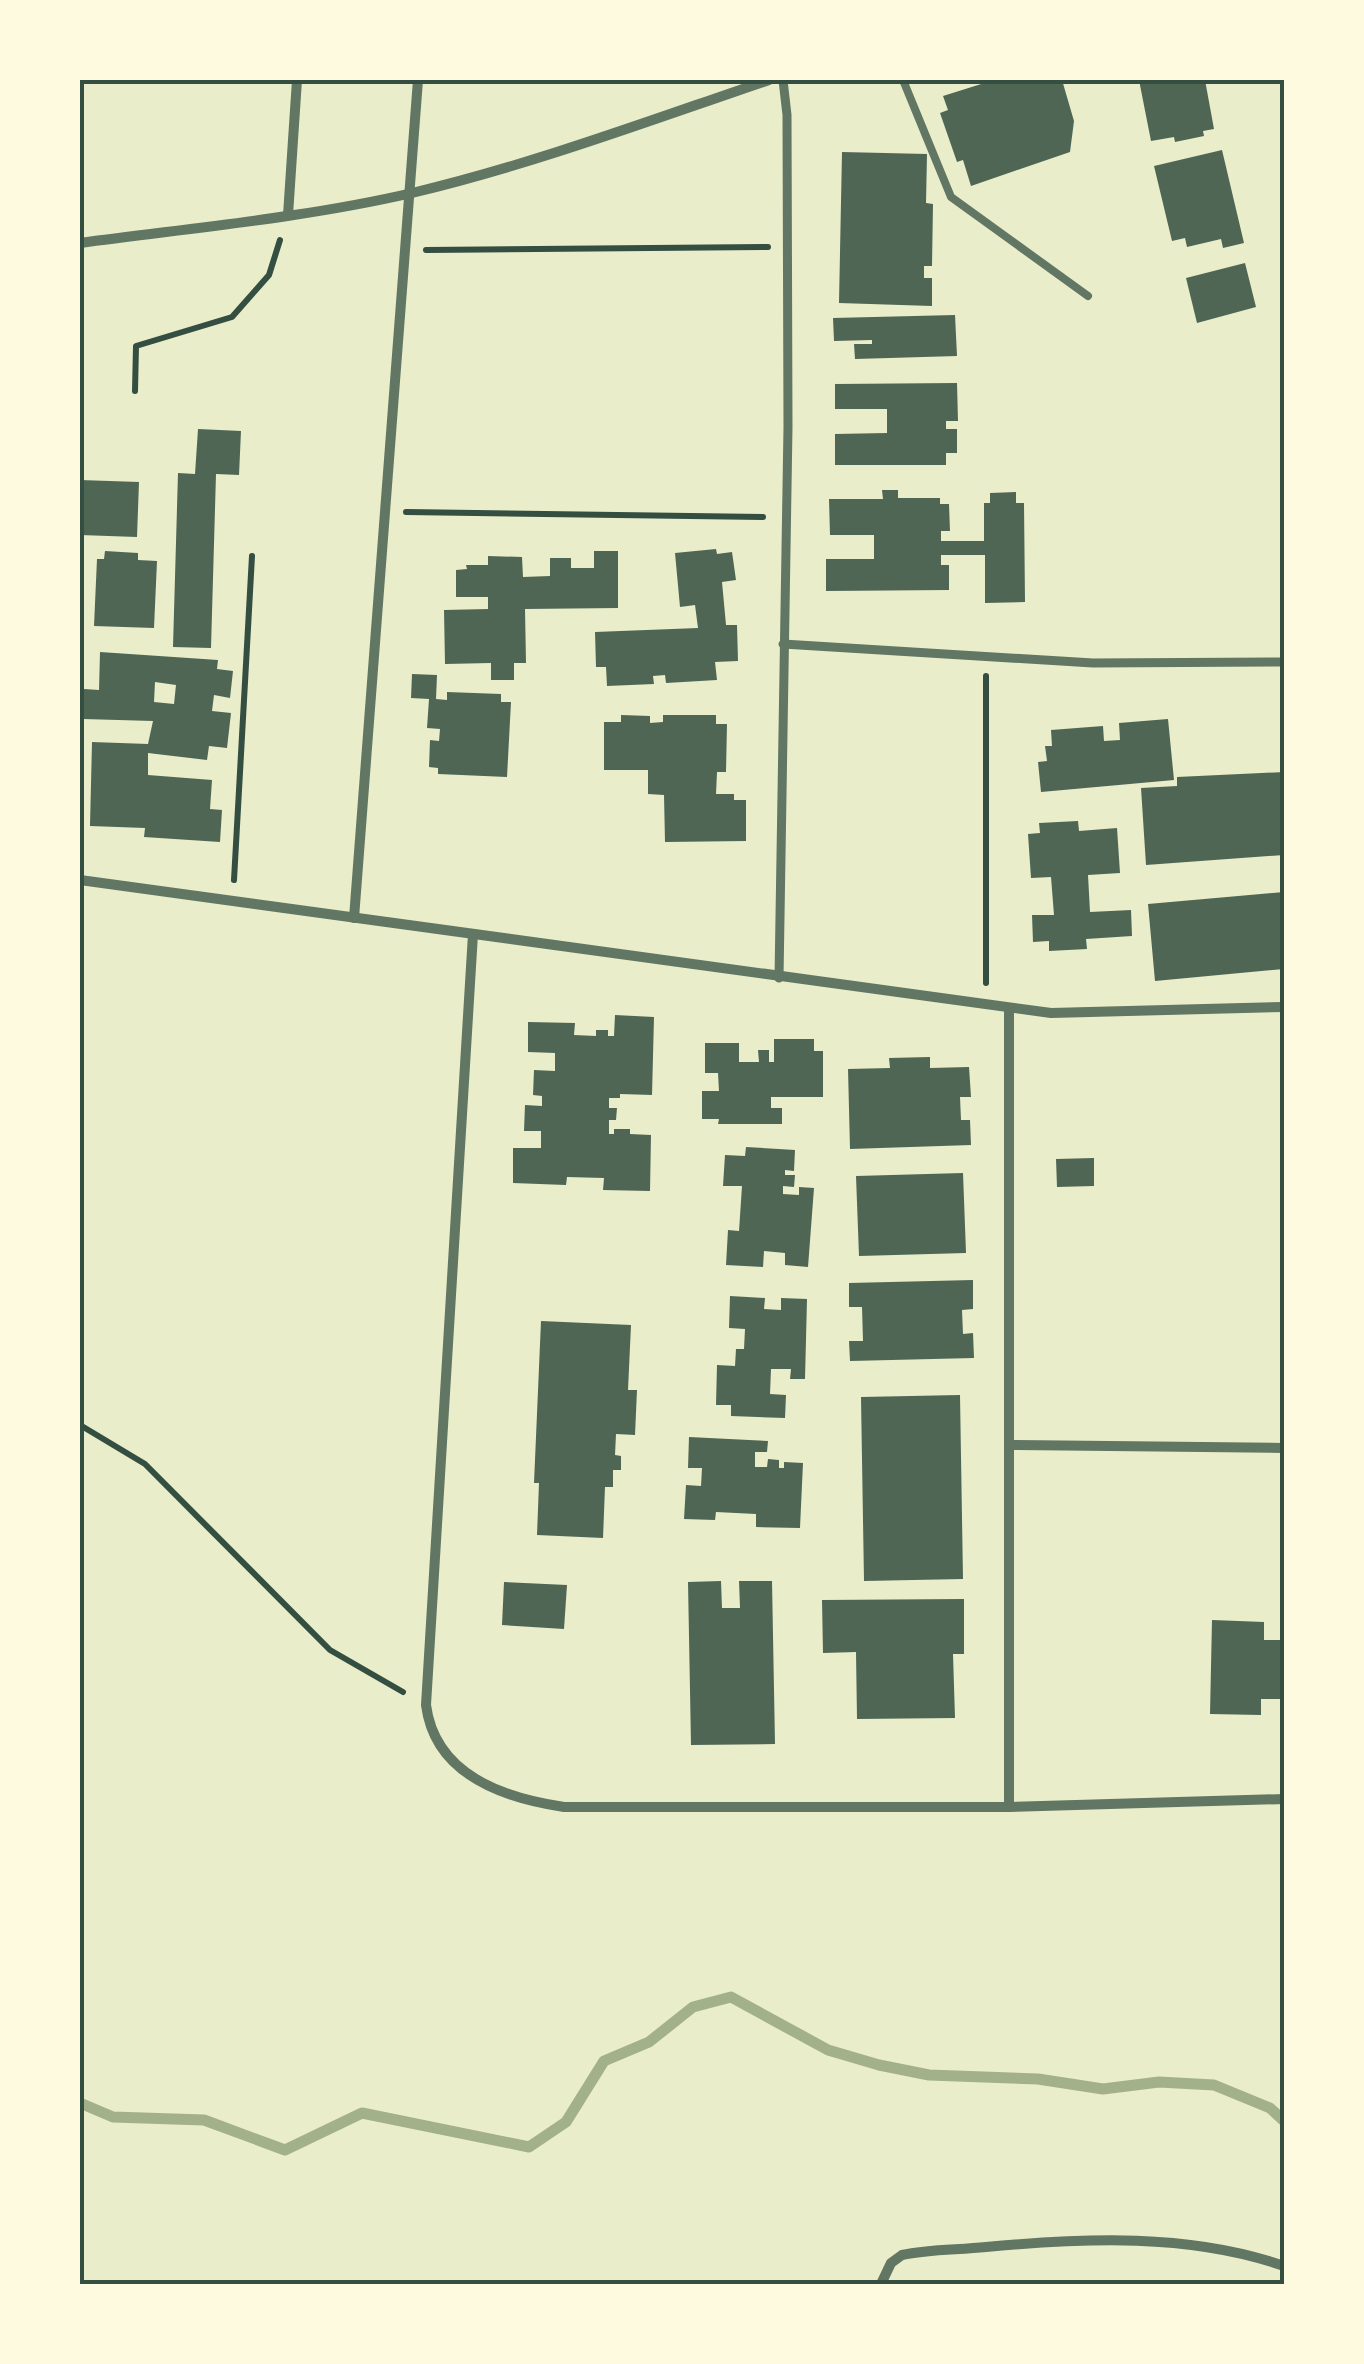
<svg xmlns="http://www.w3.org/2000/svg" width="1364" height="2364" font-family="'DM Sans',sans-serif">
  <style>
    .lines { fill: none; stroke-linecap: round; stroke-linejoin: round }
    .stream { stroke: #a3b18a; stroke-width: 11 }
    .building { fill: #4f6655; fill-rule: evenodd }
    .path { stroke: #344e41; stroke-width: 6 }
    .service { stroke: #617663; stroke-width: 8 }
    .pedestrian { stroke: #617663; stroke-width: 9 }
    .minor { stroke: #617663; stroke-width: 10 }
    .neatline { fill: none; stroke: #344e41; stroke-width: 4 }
  </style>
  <rect width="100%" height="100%" fill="#e9edc9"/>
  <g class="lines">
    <path class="stream" d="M 80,2103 L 113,2117 L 204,2120 L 285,2150 L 362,2113 L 529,2147 L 566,2122 L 604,2061 L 649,2042 L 693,2007 L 731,1997 L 828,2050 L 879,2065 L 929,2075 L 1038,2079 L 1103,2089 L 1159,2082 L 1214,2085 L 1270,2108 L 1284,2121"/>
  </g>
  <g class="building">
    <path d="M 994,80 L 1062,80 L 1074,121 L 1070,152 L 971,186 L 963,160 L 957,162 L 940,113 L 948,110 L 943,96 Z"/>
    <path d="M 1139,80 L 1205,80 L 1214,129 L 1203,131 L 1204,136 L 1175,142 L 1174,137 L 1151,141 Z"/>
    <path d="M 1222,150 L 1244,243 L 1223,248 L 1221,239 L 1187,247 L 1185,238 L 1172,241 L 1154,166 Z"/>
    <path d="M 842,152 L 927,154 L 926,203 L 933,204 L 932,266 L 924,266 L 924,278 L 932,278 L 932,306 L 839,303 Z"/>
    <path d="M 1245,263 L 1256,307 L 1197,323 L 1186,278 Z"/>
    <path d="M 955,315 L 957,356 L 855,359 L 854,344 L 872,344 L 872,340 L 834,341 L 833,318 Z"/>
    <path d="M 957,383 L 958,421 L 946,421 L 946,429 L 957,429 L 957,453 L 946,453 L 946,465 L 835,465 L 835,434 L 887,433 L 887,409 L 835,409 L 835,384 Z"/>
    <path d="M 198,429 L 241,431 L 239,475 L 216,474 L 211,648 L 173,647 L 178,473 L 195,474 Z"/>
    <path d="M 80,480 L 139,482 L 137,537 L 80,535 Z"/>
    <path d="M 882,490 L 898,490 L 898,498 L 940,498 L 940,504 L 949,504 L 950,531 L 941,531 L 941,541 L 984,541 L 984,503 L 990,503 L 990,493 L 1016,492 L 1016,503 L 1024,503 L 1025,602 L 985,603 L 985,555 L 941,555 L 941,565 L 949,565 L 949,590 L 826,591 L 826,559 L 874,559 L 874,535 L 830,535 L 829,499 L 883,499 Z"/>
    <path d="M 716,549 L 717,554 L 732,552 L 736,580 L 722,582 L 726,625 L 737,625 L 738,661 L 715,662 L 717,680 L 666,683 L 665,675 L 653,676 L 654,684 L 607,686 L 606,667 L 596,667 L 595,632 L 698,628 L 695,605 L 680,607 L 675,553 Z"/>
    <path d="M 105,551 L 138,553 L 138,560 L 157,561 L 154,628 L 94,626 L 97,559 L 104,559 Z"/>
    <path d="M 594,551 L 618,551 L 618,608 L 525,609 L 526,663 L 514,663 L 514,680 L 491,680 L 491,663 L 445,664 L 444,610 L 488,609 L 488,597 L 456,597 L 456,570 L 467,569 L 466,565 L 488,565 L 488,556 L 522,557 L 523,577 L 550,576 L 550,558 L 571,558 L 571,568 L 594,568 Z"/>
    <path d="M 100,652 L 218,660 L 217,669 L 233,671 L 230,698 L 214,695 L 212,711 L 231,713 L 227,748 L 209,746 L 207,760 L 148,753 L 148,775 L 212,780 L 210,809 L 222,810 L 220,842 L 144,837 L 145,828 L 90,826 L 92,742 L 148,744 L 153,721 L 83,719 L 84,689 L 99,690 ZM 155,682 L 176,685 L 174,704 L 154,702 Z"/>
    <path d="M 412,674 L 437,675 L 436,699 L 447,700 L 447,692 L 501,694 L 501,702 L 511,702 L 507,777 L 438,774 L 438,768 L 429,767 L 430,740 L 439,741 L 440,729 L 427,728 L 429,699 L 411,698 Z"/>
    <path d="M 621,715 L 650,716 L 650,723 L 663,722 L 663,715 L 716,715 L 716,724 L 727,724 L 726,772 L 717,772 L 716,794 L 734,794 L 734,800 L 746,800 L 746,841 L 665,842 L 664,795 L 648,794 L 648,770 L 604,770 L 604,722 L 621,722 Z"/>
    <path d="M 1168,719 L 1174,780 L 1041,792 L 1038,762 L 1047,761 L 1045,746 L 1052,746 L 1051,730 L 1103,726 L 1104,741 L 1120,740 L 1119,723 Z"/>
    <path d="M 1284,772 L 1284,855 L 1146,865 L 1141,788 L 1177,786 L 1177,777 Z"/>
    <path d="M 1078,821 L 1079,831 L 1117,828 L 1120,873 L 1088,875 L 1090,912 L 1131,910 L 1132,936 L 1086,939 L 1087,949 L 1049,951 L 1049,941 L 1033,942 L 1032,915 L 1054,915 L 1051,877 L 1031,878 L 1028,834 L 1040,833 L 1039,823 Z"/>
    <path d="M 1284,892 L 1284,969 L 1155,981 L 1148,904 Z"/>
    <path d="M 615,1015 L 654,1017 L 652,1095 L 620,1094 L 620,1098 L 609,1098 L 609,1108 L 617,1108 L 616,1120 L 609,1120 L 609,1134 L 614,1134 L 614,1129 L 630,1129 L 630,1134 L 651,1135 L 650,1191 L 603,1190 L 604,1178 L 567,1177 L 566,1185 L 513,1183 L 513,1148 L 541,1148 L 541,1131 L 524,1131 L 525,1105 L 542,1106 L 542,1096 L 533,1095 L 534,1070 L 555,1071 L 555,1053 L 528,1052 L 528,1022 L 575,1023 L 574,1035 L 596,1036 L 596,1030 L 608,1030 L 608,1036 L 614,1036 Z"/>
    <path d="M 774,1039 L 814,1039 L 814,1051 L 823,1051 L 823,1097 L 771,1097 L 771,1108 L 782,1108 L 782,1124 L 718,1124 L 719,1119 L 702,1119 L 702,1091 L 719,1091 L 718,1073 L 705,1073 L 705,1043 L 739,1043 L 739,1062 L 759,1062 L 758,1050 L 769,1050 L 769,1062 L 774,1062 Z"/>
    <path d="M 930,1057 L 930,1068 L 969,1067 L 971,1097 L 960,1097 L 961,1120 L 970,1120 L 971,1145 L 850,1149 L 848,1069 L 890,1068 L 889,1058 Z"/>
    <path d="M 746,1147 L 795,1150 L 794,1171 L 785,1170 L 785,1175 L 795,1175 L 794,1187 L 783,1186 L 783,1194 L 799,1195 L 799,1187 L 814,1188 L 808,1267 L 785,1265 L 785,1253 L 764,1251 L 763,1267 L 726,1265 L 728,1230 L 739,1231 L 742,1186 L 723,1186 L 725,1155 L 745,1156 Z"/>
    <path d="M 1094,1158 L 1094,1186 L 1057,1187 L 1056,1159 Z"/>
    <path d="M 963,1173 L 966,1253 L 859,1256 L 856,1176 Z"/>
    <path d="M 973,1280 L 973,1309 L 962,1310 L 963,1334 L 973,1333 L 974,1358 L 850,1361 L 849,1341 L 863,1341 L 862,1307 L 849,1307 L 849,1283 Z"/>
    <path d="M 730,1296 L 765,1298 L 764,1309 L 781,1310 L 781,1298 L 807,1299 L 805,1379 L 790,1379 L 791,1369 L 771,1369 L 770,1394 L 786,1395 L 785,1418 L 731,1416 L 731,1405 L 716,1405 L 717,1365 L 735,1366 L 736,1349 L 744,1349 L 745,1329 L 729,1328 Z"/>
    <path d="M 541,1321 L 631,1325 L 628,1390 L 637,1390 L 635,1435 L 616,1434 L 615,1455 L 621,1456 L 621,1470 L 613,1470 L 613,1487 L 605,1487 L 603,1538 L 537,1535 L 539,1483 L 534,1483 Z"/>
    <path d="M 960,1395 L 963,1579 L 864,1581 L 861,1397 Z"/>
    <path d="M 689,1437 L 768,1441 L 767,1452 L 755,1452 L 755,1467 L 767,1467 L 768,1459 L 779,1460 L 779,1468 L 784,1468 L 784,1462 L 803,1463 L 800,1528 L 756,1527 L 756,1514 L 716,1512 L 715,1520 L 684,1519 L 686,1485 L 701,1486 L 702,1468 L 688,1468 Z"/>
    <path d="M 721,1581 L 722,1608 L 740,1608 L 739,1581 L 772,1581 L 775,1744 L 691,1745 L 688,1582 Z"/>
    <path d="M 504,1582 L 567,1585 L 564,1629 L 502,1625 Z"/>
    <path d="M 964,1599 L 964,1654 L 953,1654 L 955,1718 L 857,1719 L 856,1652 L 823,1653 L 822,1600 Z"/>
    <path d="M 1212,1620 L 1264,1622 L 1264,1640 L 1284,1640 L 1284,1699 L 1261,1699 L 1261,1715 L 1210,1714 Z"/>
  </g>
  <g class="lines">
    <g class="path">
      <path d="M 426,250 L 768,247"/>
      <path d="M 135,391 L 136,346 L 232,317 L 269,275 L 280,240"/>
      <path d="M 406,512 L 763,517"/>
      <path d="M 234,880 L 252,556"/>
      <path d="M 986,983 L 986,676"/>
      <path d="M 80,1425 L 145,1464 L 330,1650 L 403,1692"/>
    </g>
    <path class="service" d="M 903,80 L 951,197 L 1088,296"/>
    <g class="pedestrian">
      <path d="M 783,644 L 1093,663 L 1284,662"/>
      <path d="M 779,978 L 788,427 L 787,115 L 783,80"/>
    </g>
    <g class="minor">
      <path d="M 288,215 L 297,80"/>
      <path d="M 80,243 C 191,228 304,218 412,193 C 534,164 651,120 769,80"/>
      <path d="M 80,880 L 1051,1013 L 1284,1007"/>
      <path d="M 354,918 L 418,80"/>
      <path d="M 473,934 L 426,1705 C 435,1775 503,1798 564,1807 L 1009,1807 L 1284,1799"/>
      <path d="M 1009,1008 L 1009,1807"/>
      <path d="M 1009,1445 L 1284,1448"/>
      <path d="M 881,2284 L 891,2263 L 902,2255 C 929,2249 958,2250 986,2247 C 1085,2238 1189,2233 1284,2266"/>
    </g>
  </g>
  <rect width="1364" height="2364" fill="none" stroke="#fefae0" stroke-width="165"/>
  <rect x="82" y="82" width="1200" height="2200" class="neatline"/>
</svg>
